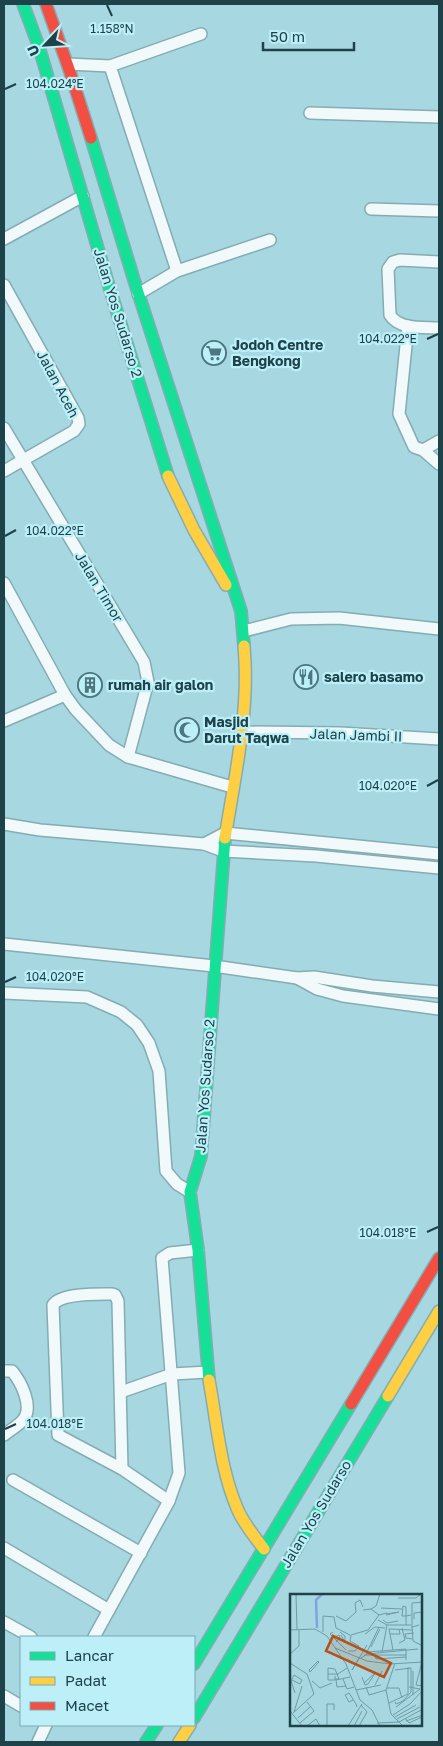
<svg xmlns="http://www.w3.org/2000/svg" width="443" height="1746" font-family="'Golos Text',sans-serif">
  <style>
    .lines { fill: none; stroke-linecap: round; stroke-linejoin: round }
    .street-casing { stroke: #84acb3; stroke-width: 14 }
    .fast-casing { stroke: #84acb3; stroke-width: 14 }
    .slow-casing { stroke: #84acb3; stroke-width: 14 }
    .jam-casing { stroke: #84acb3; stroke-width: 14 }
    .street { stroke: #f2f9fa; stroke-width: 11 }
    .fast { stroke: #16e098; stroke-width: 11 }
    .slow { stroke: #ffcf43; stroke-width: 11 }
    .jam { stroke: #f24e42; stroke-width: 11 }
    .ticks { fill: none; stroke: #1d4249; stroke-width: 2 }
    .labels { text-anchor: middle; stroke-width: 4.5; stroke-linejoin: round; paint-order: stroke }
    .street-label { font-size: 14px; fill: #1d4249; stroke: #bdeff9 }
    .poi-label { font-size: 14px; font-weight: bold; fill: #1d4249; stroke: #bdeff9; text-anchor: start }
    .inset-river { fill: none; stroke: #83a2de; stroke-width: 2.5 }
    .inset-road { fill: none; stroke: #709ba4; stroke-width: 1 }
    .view { fill: #b5531b; fill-opacity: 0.15; stroke: #b5531b; stroke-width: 2.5 }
    .inset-edge { fill: none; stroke: #1d4249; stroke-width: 2.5 }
    .ticks-label { font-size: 12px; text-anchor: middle; fill: #1d4249; stroke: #bdeff9; stroke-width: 4.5; stroke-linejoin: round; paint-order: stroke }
  </style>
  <rect width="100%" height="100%" fill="#a7d7e0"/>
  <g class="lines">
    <defs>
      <g id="street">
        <path d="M 68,64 L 110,66 L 201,34"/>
        <path d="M 110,66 L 177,271"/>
        <path d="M 310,113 L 439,117"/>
        <path d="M 371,209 L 439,211"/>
        <path d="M 4,239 L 83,196"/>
        <path d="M 439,262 L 400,260 L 393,262 L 388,269 L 390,315 C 399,330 424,327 439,328"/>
        <path d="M 4,285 L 78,418 L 79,424 L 74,431 L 4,471"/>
        <path d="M 138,294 L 177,271 L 270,240"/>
        <path d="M 408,326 L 399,414 L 414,447 L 423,450 L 439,441"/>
        <path d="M 4,428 L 144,662 L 148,682 L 128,757"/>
        <path d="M 423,450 L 439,464"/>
        <path d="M 4,583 L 65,695 L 76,710 L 109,745 L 128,757 L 232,787"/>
        <path d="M 244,631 L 291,619 L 339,618 L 439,629"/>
        <path d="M 4,721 L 65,695"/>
        <path d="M 242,732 L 340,733 L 439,739"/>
        <path d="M 4,824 L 40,830 L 204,844 L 223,851 L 316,856 L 439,868"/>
        <path d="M 204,844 L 225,833 L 439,854"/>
        <path d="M 4,944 L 214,966 L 297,978 L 314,977 L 372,986 L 439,992"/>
        <path d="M 297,978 L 317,989 L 343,996 L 439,1009"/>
        <path d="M 4,993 L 87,997 L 121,1012 L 137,1025 L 149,1043 L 159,1071 L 166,1171 L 177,1184 L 190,1192"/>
        <path d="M 4,1371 L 12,1371 C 21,1382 34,1407 23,1420 C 18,1426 10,1430 4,1435"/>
        <path d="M 121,1392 L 172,1374 L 208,1372"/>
        <path d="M 122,1469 L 118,1301 L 115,1295 L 112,1294 C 98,1294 61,1293 53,1305 L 58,1435 L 122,1469 L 169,1501"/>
        <path d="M 13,1480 L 141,1553"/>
        <path d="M 4,1548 L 109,1610"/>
        <path d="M 4,1622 L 31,1637"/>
        <path d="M 94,1637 L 169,1501 L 179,1473 L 162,1258 L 170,1253 L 198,1250"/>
        <path d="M 4,1696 L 21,1706"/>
        <path d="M 38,1742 L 46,1725"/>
      </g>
      <g id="fast">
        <path d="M 23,4 L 39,47 L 108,283 L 168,476"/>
        <path d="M 91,138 L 134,280 L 241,611 L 244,646"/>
        <path d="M 209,1380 L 198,1250 L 190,1192 L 201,1156 L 225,838"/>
        <path d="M 194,1664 L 351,1404"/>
        <path d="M 194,1718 L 388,1396"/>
        <path d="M 146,1742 L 157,1725"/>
      </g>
      <g id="slow">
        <path d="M 168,476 L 194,530 L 226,585"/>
        <path d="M 225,838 C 235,775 250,710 244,646"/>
        <path d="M 209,1380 C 217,1423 220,1468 237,1508 C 243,1523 254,1536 264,1549"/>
        <path d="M 388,1396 L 439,1311"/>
        <path d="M 179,1742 L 190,1725"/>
      </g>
      <g id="jam">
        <path d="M 46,4 L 70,72 L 91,138"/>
        <path d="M 351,1404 L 439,1258"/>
      </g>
    </defs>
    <use href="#street" class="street-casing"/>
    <use href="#fast" class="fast-casing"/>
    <use href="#slow" class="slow-casing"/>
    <use href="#jam" class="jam-casing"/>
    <use href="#street" class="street"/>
    <use href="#fast" class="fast"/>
    <use href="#slow" class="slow"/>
    <use href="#jam" class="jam"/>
  </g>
  <path class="ticks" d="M 107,5 L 112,16M 5,89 L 16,84M 427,339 L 438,334M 5,536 L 16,530M 427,786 L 438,780M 5,982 L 16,977M 427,1232 L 438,1227M 5,1429 L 16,1424"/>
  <defs>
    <symbol id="supermarket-ring" viewBox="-11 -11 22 22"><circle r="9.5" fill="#bdeff9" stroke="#4d767e" stroke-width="1.5"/><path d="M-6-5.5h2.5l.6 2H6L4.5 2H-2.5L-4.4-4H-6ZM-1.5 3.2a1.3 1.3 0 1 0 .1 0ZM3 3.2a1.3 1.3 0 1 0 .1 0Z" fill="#4d767e"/></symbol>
    <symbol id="restaurant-ring" viewBox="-11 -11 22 22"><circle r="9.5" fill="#bdeff9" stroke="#4d767e" stroke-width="1.5"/><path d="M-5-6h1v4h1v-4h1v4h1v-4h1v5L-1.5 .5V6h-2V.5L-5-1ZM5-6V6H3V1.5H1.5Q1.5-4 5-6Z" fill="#4d767e"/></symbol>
    <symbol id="building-ring" viewBox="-11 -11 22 22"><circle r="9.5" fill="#bdeff9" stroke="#4d767e" stroke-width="1.5"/><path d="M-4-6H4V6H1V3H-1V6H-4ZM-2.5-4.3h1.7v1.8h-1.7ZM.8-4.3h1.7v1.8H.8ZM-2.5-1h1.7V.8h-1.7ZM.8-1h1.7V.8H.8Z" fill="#4d767e"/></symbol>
    <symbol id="mosque-ring" viewBox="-11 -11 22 22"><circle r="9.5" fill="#bdeff9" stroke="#4d767e" stroke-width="1.5"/><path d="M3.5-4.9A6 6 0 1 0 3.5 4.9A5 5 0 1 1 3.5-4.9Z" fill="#4d767e"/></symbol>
  </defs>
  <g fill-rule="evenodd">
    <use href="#supermarket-ring" x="200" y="339" width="28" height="28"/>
    <use href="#restaurant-ring" x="292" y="663" width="28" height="28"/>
    <use href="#building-ring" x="76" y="671" width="28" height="28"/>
    <use href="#mosque-ring" x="173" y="716" width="28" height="28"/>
  </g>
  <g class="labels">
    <g class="street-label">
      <text transform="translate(118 313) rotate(73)" y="5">Jalan Yos Sudarso 2</text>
      <text transform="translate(58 384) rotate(62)" y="5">Jalan Aceh</text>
      <text transform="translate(99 587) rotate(59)" y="5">Jalan Timor</text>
      <text transform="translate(356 735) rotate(2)" y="5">Jalan Jambi II</text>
      <text transform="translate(205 1086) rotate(-86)" y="5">Jalan Yos Sudarso 2</text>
      <text transform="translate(316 1514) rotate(-59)" y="5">Jalan Yos Sudarso</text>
    </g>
    <g class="poi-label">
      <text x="232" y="350">Jodoh Centre<tspan x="232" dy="16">Bengkong</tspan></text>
      <text x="324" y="682">salero basamo</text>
      <text x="108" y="690">rumah air galon</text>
      <text x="204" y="727">Masjid<tspan x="204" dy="16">Darut Taqwa</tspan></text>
    </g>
  </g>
  <g transform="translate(290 1594)">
    <rect width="132" height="132" fill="#a7d7e0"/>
    <path class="inset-river" d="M 27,34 L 26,6 L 32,0"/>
    <path class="inset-road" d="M 6,0 L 7,36M 108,4 L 126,4 L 131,0M 91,14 L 112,15M 81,15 L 86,12 L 90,0M 73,16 L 81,15 L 89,21M 96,21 L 109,18 L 96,20M 46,22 L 56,27 L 66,18 L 65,9 L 70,6 L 73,13M 124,25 L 124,19 L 133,18M 88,26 L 97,31 L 121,31M 93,26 L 97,29 L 108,27M 116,31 L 116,13 L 113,12 L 112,22 L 116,22 L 121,21M 129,31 L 122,33 L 123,47 L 133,52M 122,33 L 122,9 L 133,8M 0,36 L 25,35 L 37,42 L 56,70 L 70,106 L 82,116 L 90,132M 33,38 L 33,22 L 44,23 L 46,34 L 60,41M 43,38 L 40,40 L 56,56M 50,38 L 55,42 L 55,48 L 51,41M 75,40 L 85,33 L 95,34M 100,40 L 110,40 L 109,35M 43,44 L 49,41 L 50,44 L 46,48M 123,45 L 116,44 L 115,40 L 124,39M 109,49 L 115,46 L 112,34M 81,53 L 90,35M 45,54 L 77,67 L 100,70 L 133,68M 103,56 L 99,35 L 123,36M 58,57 L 65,57 L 69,52 L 60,47 L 61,41 L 78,36 L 89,21 L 97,19M 77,58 L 89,33M 92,58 L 97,31M 0,60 L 9,52 L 9,36M 77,60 L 77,58 L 116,55 L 116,66M 74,61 L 116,61M 85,61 L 86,65 L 116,63M 70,63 L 62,76 L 77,51M 71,64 L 77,60 L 128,55M 28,67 L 29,68 L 20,78 L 19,76 ZM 132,68 L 126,91 L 133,92M 0,69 L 17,80 L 24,100 L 3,119M 105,69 L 96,96 L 101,120 L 113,132M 123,77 L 123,101M 38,80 L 48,80 L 57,74M 45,82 L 45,86 L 38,86 L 38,74 L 45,75 L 49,85 L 45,85M 72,83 L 75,91 L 78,90 L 86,78 L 74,89M 53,85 L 57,95 L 64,93M 2,86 L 10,90 L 12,86 L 4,81 L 1,87 L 5,99M 22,87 L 30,94 L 42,89M 85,91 L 92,77M 56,92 L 47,93 L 46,86 L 60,83M 76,93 L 79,101 L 96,96M 97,94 L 109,94 L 112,104M 66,96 L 91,91M 63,106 L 59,108 L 55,101 L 59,99 L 66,110 L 67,113M 105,108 L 106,110 L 113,107 L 121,98 L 121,74 L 105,76M 99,109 L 118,100 L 118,73M 106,113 L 130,95 L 119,93M 0,117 L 12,132M 4,118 L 12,92M 103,121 L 120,110 L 133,96M 105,123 L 126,111M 8,124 L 21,112M 115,124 L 119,129 L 132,123M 107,125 L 130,113M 116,127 L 133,121M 109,128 L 133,115M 10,129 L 24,117 L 17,108M 87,129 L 109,128M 18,131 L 26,125 L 30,132M 37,132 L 37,110 L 44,110 L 44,116M 58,132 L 72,110M 64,132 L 72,117M 69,132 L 77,118 L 71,111M 118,132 L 133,131"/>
    <path class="view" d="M 43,42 L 101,69 L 94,83 L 36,57 Z"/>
    <rect width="132" height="132" class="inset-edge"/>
  </g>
  <g class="ticks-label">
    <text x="112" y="33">1.158°N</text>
    <text x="55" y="88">104.024°E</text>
    <text x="388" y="343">104.022°E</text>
    <text x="55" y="535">104.022°E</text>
    <text x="388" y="790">104.020°E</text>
    <text x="55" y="981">104.020°E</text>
    <text x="388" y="1237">104.018°E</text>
    <text x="55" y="1428">104.018°E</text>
  </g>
  <rect width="443" height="1746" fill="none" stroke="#1d4249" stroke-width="10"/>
  <rect x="20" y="1636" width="175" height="90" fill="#bdeff9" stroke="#7daab3"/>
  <rect x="30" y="1652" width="25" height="8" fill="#16e098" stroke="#7daab3"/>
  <text x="65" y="1661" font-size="15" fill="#1d4249">Lancar</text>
  <rect x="30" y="1677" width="25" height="8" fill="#ffcf43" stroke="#7daab3"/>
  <text x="65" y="1686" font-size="15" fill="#1d4249">Padat</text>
  <rect x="30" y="1702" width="25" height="8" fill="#f24e42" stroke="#7daab3"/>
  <text x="65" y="1711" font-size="15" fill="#1d4249">Macet</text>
  <g transform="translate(45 45) rotate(245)" stroke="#bdeff9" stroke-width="4" paint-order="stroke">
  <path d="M0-4L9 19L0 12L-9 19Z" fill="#1d4249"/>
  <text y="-8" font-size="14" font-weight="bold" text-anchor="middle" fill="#1d4249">U</text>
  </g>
  <path d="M263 42v8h91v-8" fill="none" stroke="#1d4249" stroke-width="2.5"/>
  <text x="270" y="42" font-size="15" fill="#1d4249" stroke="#bdeff9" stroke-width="4" paint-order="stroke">50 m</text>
</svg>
